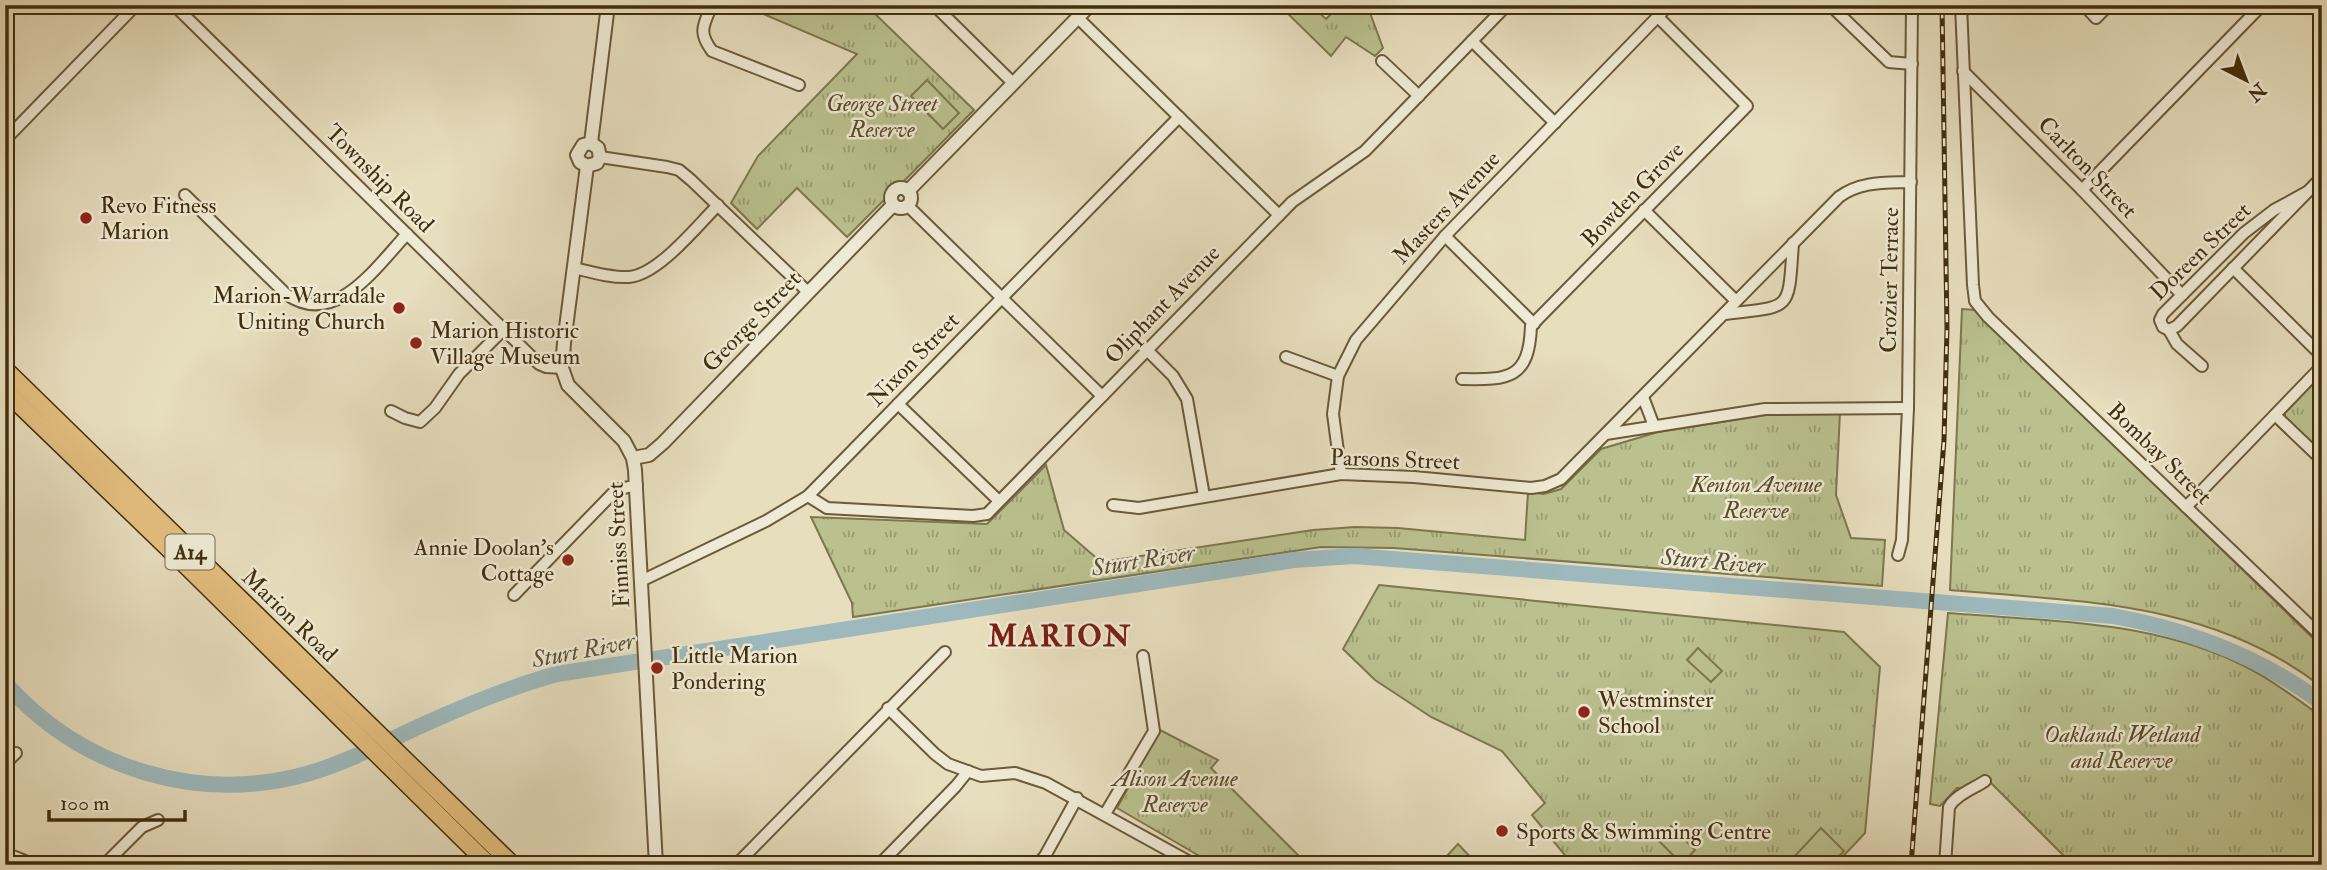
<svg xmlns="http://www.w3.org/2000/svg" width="2327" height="870" font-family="'IM FELL Double Pica',serif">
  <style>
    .park { fill: url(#park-tufts); stroke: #7e774d; stroke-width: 2 }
    .garden { fill: #bac08e; stroke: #7e774d; stroke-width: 2 }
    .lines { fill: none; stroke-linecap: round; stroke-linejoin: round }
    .river { stroke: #9db9bd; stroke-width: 16 }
    .minor-casing { stroke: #6c5a38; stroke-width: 14 }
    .tertiary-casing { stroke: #6c5a38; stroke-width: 16 }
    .primary-casing { stroke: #432e0c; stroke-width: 19 }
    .minor { stroke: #efead5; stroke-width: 10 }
    .tertiary { stroke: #efead5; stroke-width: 12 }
    .primary { stroke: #e4bf7f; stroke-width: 16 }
    .rail-casing { stroke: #432e0c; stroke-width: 5 }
    .rail { stroke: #efead5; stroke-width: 2.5; stroke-dasharray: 8; stroke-linecap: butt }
    .poi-dot { fill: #8f2418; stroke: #efead5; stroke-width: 2.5 }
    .labels { text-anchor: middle; stroke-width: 5; stroke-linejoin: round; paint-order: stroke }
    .shield { fill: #efead5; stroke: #776648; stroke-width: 2 }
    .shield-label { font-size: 21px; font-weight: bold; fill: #432e0c }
    .park-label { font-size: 23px; font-style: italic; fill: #5b4b26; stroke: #efead5 }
    .street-label { font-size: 23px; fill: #432e0c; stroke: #efead5 }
    .poi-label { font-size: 23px; fill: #432e0c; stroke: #efead5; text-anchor: start }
    .water-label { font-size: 24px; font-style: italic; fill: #5a5138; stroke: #efead5 }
    .district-label { font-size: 30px; font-weight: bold; letter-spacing: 2px; fill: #7a1f14; stroke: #efead5 }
  </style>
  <defs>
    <pattern id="park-tufts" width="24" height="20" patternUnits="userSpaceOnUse" patternTransform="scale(1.75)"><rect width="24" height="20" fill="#bac08e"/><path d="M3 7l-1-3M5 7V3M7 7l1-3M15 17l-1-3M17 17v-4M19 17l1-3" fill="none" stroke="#999c72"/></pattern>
  </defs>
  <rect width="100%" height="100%" fill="#e7debe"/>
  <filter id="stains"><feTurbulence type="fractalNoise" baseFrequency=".00286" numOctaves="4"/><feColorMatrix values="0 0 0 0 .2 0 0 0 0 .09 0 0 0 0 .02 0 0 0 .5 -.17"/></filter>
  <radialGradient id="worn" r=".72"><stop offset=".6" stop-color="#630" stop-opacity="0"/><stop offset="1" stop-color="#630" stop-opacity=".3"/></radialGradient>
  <g class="park">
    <path d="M 759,5 L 866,5 L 974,110 L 903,182 C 895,183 888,191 885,199 L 847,237 L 797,188 L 757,229 L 731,203 L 758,156 L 857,54 L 754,10 Z"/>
    <path d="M 1279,5 L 1311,5 L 1326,19 L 1340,5 L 1367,5 L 1383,48 L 1375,56 L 1346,37 L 1331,56 Z"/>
    <path d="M 1962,309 L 1975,310 L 2322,647 L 2322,687 C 2211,601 2083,602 1950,590 Z"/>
    <path d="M 2322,373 L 2322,452 L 2285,417 L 2285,412 Z"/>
    <path d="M 1840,412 L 1836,495 L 1851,538 L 1885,540 L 1882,586 L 1394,548 L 1321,547 L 853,617 L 852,603 L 811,517 L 987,524 L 1046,465 L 1064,530 L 1101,562 L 1313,530 L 1355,527 L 1398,528 L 1525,540 L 1528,492 L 1544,494 L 1561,489 L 1601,449 L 1658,432 L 1765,415 Z"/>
    <path d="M 1379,585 L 1844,632 L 1880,667 L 1865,833 L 1835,865 L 1573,865 L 1532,815 L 1545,803 L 1502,751 L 1431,717 L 1375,680 L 1343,649 Z"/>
    <path d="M 1948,613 C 2045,621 2146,620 2236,662 C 2267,676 2294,697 2322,717 L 2322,865 L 2073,865 L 1986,778 L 1970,789 L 1957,788 L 1940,806 L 1930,804 Z"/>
    <path d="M 1160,730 L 1218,760 L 1211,768 L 1300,857 L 1293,865 L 1215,865 L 1117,808 Z"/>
  </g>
  <g class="garden">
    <path d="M 927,80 L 959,113 L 943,129 L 911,96 Z"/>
    <path d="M 1698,648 L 1722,671 L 1711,682 L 1687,660 Z"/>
    <path d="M 1671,826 L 1695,850 L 1682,864 L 1657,839 Z"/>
    <path d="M 1821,828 L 1844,851 L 1831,865 L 1799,865 L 1793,858 Z"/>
    <path d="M 1458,844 L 1478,865 L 1452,865 L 1445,858 Z"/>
  </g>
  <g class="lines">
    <path class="river" d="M 5,683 C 82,769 199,805 310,773 C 347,762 383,743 418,727 C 464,706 509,687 557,674 L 1294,560 L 1354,556 L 2113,616 C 2190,630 2259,656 2322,703"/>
    <defs>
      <g id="minor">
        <path d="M 174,5 L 539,364 L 546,367 L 562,368"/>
        <path d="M 712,5 C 703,26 698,32 712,51 L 799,85"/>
        <path d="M 934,5 L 1013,83"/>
        <path d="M 1830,5 L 1889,62 L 1912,64"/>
        <path d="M 1961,5 L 1973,285 L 1975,301 L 1988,317 L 2322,637"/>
        <path d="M 2084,5 L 2096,18 L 2109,5"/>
        <path d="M 1078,18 L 1279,215"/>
        <path d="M 1472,41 L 1555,123"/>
        <path d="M 1382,61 L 1419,96"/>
        <path d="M 1963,71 L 2082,190 L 2182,295"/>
        <path d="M 5,140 L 136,5"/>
        <path d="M 600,157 L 667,167 L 679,170 L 691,180 L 808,292"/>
        <path d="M 2082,190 L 2262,5"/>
        <path d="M 2307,192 L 2274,210 L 2244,233 L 2163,314 L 2160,320 L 2163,327 L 2169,330 L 2177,326 L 2322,177"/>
        <path d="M 185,195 L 286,294 C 335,329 376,267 407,234"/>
        <path d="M 907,205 L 1102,396"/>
        <path d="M 1644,210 L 1736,301"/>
        <path d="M 1445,236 L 1534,324"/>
        <path d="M 574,268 C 591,272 611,278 629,277 C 658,275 697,226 718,205"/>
        <path d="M 2233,268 L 2322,356"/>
        <path d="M 1724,314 C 1793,306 1788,313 1793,243"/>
        <path d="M 2169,330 L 2177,344 L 2202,366"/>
        <path d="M 1147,350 L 1173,376 L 1187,399 L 1204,496"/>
        <path d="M 1286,357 L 1338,376"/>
        <path d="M 1462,379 C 1509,380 1529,379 1531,326 L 1747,106 L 1658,17"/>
        <path d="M 1643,397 L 1654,426"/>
        <path d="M 898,404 L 999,501"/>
        <path d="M 391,411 L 405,418 L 420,422 L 435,408 L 459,374 L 504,329"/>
        <path d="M 2275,415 L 2322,460"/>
        <path d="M 1606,434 L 1765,409 L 1908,408"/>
        <path d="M 1341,474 L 1333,414 L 1338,376 L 1356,340 L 1445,236 L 1669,5"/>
        <path d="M 808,496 L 827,508 L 973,516 L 987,514 L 1292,202 L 1365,151 L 1507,5"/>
        <path d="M 1113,505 L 1139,508 L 1341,474 L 1414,477 L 1531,488 L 1545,486 L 1561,479 L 1839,197 C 1861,181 1885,183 1911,182"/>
        <path d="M 2186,507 L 2322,366"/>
        <path d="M 1898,555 L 1902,540 L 1908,408 L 1912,5"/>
        <path d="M 641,581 L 766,521 L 808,496 L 1179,117"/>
        <path d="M 514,595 L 616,490 L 637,485"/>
        <path d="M 888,708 L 935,754 L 948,764 L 981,776 L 1015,773 L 1046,783 L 1195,865"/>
        <path d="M 5,764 L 16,753"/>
        <path d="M 1105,814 L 1154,731 L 1143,656"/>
        <path d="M 5,853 L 35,865"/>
        <path d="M 104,865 L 142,827 L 158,820"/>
        <path d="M 736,865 L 945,652"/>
        <path d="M 879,865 L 956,786 L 968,771"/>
        <path d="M 1037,865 L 1045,856 L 1077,798"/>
        <path d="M 1945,865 L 1949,807 C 1956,795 1973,789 1985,781"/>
      </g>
      <g id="tertiary">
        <path d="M 591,143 L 608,5"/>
        <path d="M 587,166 L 564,343 L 562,368 L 568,385 L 624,441 L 633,458 L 635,470 L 656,865"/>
        <path d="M 587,166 L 597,163 L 600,157 L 598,148 L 591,143"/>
        <path d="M 587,166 L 580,162 L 577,155 L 583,145 L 591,143"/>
        <circle cx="901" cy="198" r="10"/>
        <path d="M 908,191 L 1090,5"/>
        <path d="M 633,458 L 649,455 L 663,443 L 893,205"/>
      </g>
      <g id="primary">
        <path d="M 5,369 L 513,865"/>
        <path d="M 5,391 L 179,559 L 489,865"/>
      </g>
    </defs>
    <use href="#minor" class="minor-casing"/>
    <use href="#tertiary" class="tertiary-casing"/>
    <use href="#primary" class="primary-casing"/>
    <use href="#minor" class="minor"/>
    <use href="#tertiary" class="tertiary"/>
    <use href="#primary" class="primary"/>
    <defs>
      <path id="rail" d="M 1911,865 L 1944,440 L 1947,328 L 1942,5"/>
    </defs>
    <use href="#rail" class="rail-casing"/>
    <use href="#rail" class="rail"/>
  </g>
  <g class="poi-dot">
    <circle cx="86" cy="218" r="7"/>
    <circle cx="399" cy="308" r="7"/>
    <circle cx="416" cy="343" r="7"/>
    <circle cx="568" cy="560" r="7"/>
    <circle cx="657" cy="668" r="7"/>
    <circle cx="1584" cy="712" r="7"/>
    <circle cx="1502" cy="831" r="7"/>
  </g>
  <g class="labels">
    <rect class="shield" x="165.5" y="534.5" width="49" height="35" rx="5"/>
    <g class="shield-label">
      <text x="190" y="559">A14</text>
    </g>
    <g class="park-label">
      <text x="882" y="111">George Street<tspan x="882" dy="26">Reserve</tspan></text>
      <text x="1756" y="492">Kenton Avenue<tspan x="1756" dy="26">Reserve</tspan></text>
      <text x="2122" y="742">Oaklands Wetland<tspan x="2122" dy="26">and Reserve</tspan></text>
      <text x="1175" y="786">Alison Avenue<tspan x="1175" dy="26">Reserve</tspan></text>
    </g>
    <g class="street-label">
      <text transform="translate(2088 167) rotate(46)" y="8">Carlton Street</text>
      <text transform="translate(380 178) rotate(45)" y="8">Township Road</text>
      <text transform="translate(1632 194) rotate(-46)" y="8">Bowden Grove</text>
      <text transform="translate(1446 207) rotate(-47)" y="8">Masters Avenue</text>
      <text transform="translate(2200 251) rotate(-44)" y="8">Doreen Street</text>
      <text transform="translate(1889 280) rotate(-89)" y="8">Crozier Terrace</text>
      <text transform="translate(1162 304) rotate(-46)" y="8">Oliphant Avenue</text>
      <text transform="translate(751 321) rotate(-46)" y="8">George Street</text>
      <text transform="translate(913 359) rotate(-46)" y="8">Nixon Street</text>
      <text transform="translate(2160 453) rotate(44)" y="8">Bombay Street</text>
      <text transform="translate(1395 459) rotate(2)" y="8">Parsons Street</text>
      <text transform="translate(618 545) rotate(-93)" y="8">Finniss Street</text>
      <text transform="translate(290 615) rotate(44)" y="8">Marion Road</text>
    </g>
    <g class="poi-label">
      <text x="100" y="213">Revo Fitness<tspan x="100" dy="26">Marion</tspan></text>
      <text x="385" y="303" text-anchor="end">Marion-Warradale<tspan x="385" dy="26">Uniting Church</tspan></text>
      <text x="430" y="338">Marion Historic<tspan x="430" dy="26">Village Museum</tspan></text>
      <text x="554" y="555" text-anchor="end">Annie Doolan's<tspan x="554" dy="26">Cottage</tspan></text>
      <text x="671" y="663">Little Marion<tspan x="671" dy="26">Pondering</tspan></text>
      <text x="1598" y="707">Westminster<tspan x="1598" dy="26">School</tspan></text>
      <text x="1516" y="839">Sports &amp; Swimming Centre</text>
    </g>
    <g class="water-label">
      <text transform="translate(1143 560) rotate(-9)" y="8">Sturt River</text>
      <text transform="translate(1713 561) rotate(5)" y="8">Sturt River</text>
      <text transform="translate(583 650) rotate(-11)" y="8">Sturt River</text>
    </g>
    <g class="district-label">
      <text x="1060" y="646">MARION</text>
    </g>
  </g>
  <rect width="2327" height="870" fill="none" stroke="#e7debe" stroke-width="28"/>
  <rect x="7" y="7" width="2313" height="856" fill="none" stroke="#432e0c" stroke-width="3.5"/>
  <rect x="14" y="14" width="2299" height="842" fill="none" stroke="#432e0c" stroke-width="2"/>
  <g transform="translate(2246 80) rotate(138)" stroke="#efead5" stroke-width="5" paint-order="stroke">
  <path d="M0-5L12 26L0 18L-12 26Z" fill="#432e0c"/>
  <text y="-10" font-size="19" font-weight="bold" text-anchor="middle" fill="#432e0c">N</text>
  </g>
  <path d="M49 810v10h136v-10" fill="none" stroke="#432e0c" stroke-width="3.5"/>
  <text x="60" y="810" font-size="21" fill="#432e0c" stroke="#efead5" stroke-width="5" paint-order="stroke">100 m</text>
  <rect width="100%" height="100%" filter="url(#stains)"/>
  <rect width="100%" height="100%" fill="url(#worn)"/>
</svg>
